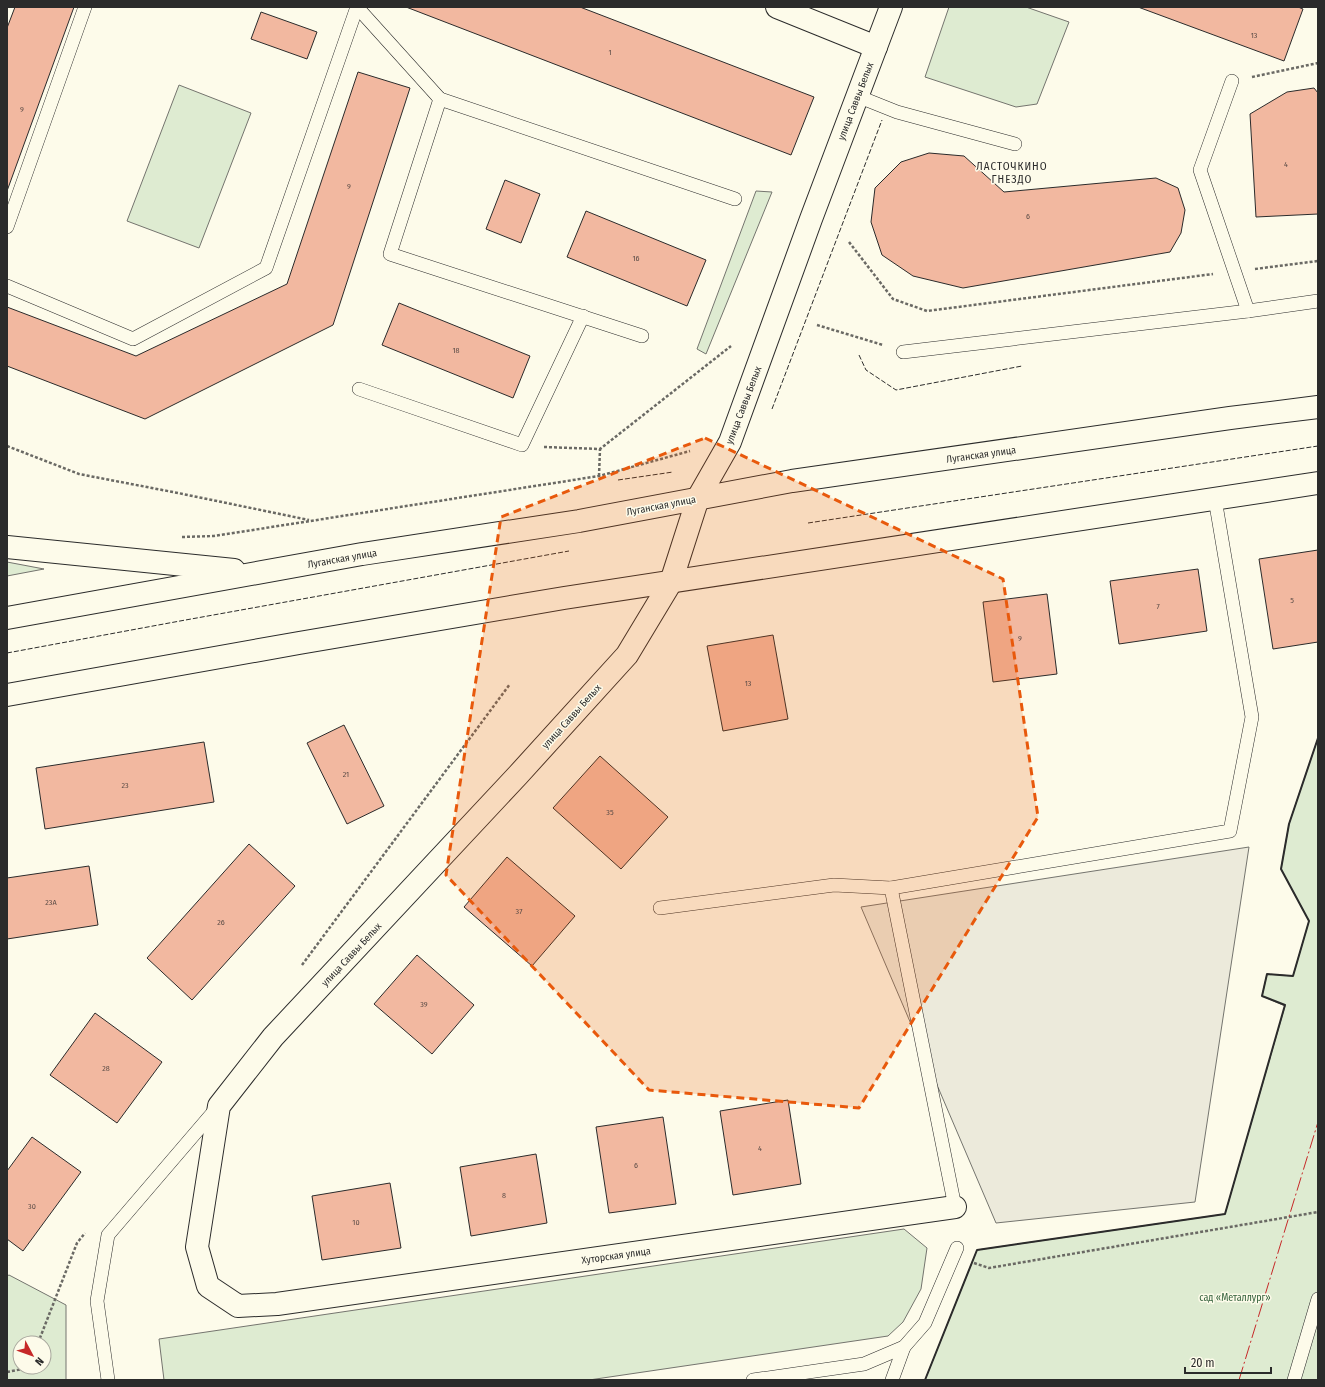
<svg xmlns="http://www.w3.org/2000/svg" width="1325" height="1387" font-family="'Fira Sans Condensed',sans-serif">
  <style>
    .green { fill: #deebd1; stroke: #74746e; fill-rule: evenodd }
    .parking { fill: #eceadb; stroke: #74746e }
    .building { fill: #f2b8a0; stroke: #2b2b2b }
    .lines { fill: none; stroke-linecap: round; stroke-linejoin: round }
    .lane-casing { stroke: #2b2b2b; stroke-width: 14 }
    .street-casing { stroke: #2b2b2b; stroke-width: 24 }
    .secondary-casing { stroke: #2b2b2b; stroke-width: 24 }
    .primary-casing { stroke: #2b2b2b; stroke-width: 24 }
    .path { stroke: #6a6964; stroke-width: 2.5; stroke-dasharray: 3 2; stroke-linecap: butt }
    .lane { stroke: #fdfbea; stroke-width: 13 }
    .street { stroke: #fdfbea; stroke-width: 22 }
    .secondary { stroke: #fdfbea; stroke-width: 22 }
    .primary { stroke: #fdfbea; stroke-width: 22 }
    .fence { stroke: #2b2b2b; stroke-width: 1; stroke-dasharray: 5 2; stroke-linecap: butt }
    .wall { stroke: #2b2b2b; stroke-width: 2 }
    .power { stroke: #c62828; stroke-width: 1; stroke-dasharray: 14 3 2 3; stroke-linecap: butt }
    .marked { fill: #e8590c; fill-opacity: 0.2; stroke: #e8590c; stroke-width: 3; stroke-dasharray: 8 5; stroke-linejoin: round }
    .labels { text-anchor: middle; stroke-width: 3; stroke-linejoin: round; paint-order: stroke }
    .number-label { font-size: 8px; fill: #5d4e48 }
    .street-label { font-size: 10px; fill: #2b2b2b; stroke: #fdfbea }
    .park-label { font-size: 10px; fill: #34623c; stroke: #fdfbea }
    .neighbourhood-label { font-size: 11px; letter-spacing: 1px; fill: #2b2b2b; stroke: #fdfbea }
  </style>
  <rect width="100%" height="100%" fill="#fdfbea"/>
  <g class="green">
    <path d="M 949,7 L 1026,7 L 1069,22 L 1037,104 L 1016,107 L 925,77 Z"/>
    <path d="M 179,85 L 251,113 L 199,248 L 127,221 Z"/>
    <path d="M 756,191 L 772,192 L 706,354 L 697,349 Z"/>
    <path d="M 7,562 L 44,569 L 7,576 Z"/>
    <path d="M 1318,738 L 1318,1380 L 925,1380 L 977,1250 L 1225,1214 L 1285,1006 L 1262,996 L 1267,974 L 1293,976 L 1309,921 L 1281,869 L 1289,824 Z"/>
    <path d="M 904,1229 L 927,1248 L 921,1289 L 903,1322 L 888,1336 L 589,1380 L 164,1380 L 159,1339 Z"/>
    <path d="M 9,1275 L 66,1305 L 66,1380 L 7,1380 L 7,1276 ZM 20,1343 L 44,1343 L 44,1367 L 20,1367 Z"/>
  </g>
  <path class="parking" d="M 1249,847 L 1195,1202 L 996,1223 L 861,907 Z"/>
  <g class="building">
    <path d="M 15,7 L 74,7 L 7,191 L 7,28 Z"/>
    <path d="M 406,7 L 580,7 L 814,97 L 791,155 Z"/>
    <path d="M 1138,7 L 1298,7 L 1303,9 L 1284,61 Z"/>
    <path d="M 261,12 L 317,32 L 307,59 L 251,39 Z"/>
    <path d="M 358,72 L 410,88 L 333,325 L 145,419 L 7,366 L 7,307 L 136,356 L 287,284 Z"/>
    <path d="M 1314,88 L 1318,93 L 1318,214 L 1256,217 L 1250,114 L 1287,92 Z"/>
    <path d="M 929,153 L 964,156 L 1004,192 L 1156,178 L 1178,188 L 1185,210 L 1181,233 L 1170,252 L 963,288 L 913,276 L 882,255 L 871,222 L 875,188 L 901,162 Z"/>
    <path d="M 505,180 L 540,194 L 521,243 L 486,229 Z"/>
    <path d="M 586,211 L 706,260 L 687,306 L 567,257 Z"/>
    <path d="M 399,303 L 530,356 L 513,398 L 382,345 Z"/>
    <path d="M 1318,550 L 1318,642 L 1273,649 L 1259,559 Z"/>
    <path d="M 1198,569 L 1207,631 L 1119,644 L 1110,581 Z"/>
    <path d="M 1047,594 L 1057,674 L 993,682 L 983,602 Z"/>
    <path d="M 773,635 L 788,719 L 723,731 L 707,646 Z"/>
    <path d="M 344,725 L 384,806 L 347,824 L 307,743 Z"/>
    <path d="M 204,742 L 214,802 L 45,829 L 36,768 Z"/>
    <path d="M 600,756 L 668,817 L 621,869 L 553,808 Z"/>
    <path d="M 249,844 L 295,886 L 192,1000 L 147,958 Z"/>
    <path d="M 507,857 L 575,916 L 532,966 L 464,907 Z"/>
    <path d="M 89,866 L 98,925 L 7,939 L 7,878 Z"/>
    <path d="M 417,955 L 474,1005 L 432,1054 L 374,1004 Z"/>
    <path d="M 95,1013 L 162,1062 L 117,1123 L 50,1075 Z"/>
    <path d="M 788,1100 L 801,1184 L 733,1195 L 720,1111 Z"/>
    <path d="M 663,1117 L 676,1204 L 609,1213 L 596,1127 Z"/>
    <path d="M 32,1137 L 81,1172 L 23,1251 L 7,1239 L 7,1171 Z"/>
    <path d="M 536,1154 L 547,1223 L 471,1236 L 460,1167 Z"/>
    <path d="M 390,1183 L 401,1248 L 322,1260 L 312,1196 Z"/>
  </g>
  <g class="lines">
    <defs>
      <g id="lane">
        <path d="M 357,7 L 440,99"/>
        <path d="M 1232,81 L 1200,170 L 1248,311"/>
        <path d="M 857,96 L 897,112 L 1015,144"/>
        <path d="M 7,227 L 85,7"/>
        <path d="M 7,286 L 133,339 L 266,268 L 357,7"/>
        <path d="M 642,336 L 390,254 L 440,99 L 735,199"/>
        <path d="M 903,352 L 1248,311 L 1318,301"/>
        <path d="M 359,389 L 522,445 L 583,316"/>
        <path d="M 891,888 L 1230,831 L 1252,717 L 1215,499"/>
        <path d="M 660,908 L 834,885 L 891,888 L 955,1207"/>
        <path d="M 108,1380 L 97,1301 L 108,1235 L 216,1109"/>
        <path d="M 753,1380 L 864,1364 L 904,1347 L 925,1323 L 957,1248"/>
        <path d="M 892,1380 L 904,1347"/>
        <path d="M 1294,1380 L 1318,1299"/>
      </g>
      <g id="street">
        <path d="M 777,7 L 876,47"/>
        <path d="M 671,582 L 627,655 L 518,775 L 273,1037 L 219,1106 L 197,1247 L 208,1286 L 238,1306 L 277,1304 L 955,1207"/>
      </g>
      <path id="secondary" d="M 671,582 L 698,498 L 730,442 L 811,219 L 891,7"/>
      <g id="primary">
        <path d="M 7,547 L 234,570"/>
        <path d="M 7,618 L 362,554 L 579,521 L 792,481 L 1230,418 L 1318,407"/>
        <path d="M 7,695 L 299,643 L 564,598 L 1318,483"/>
      </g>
    </defs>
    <use href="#lane" class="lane-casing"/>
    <use href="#street" class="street-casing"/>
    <use href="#secondary" class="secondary-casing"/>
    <use href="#primary" class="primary-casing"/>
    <g class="path">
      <path d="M 1252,77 L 1318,63"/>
      <path d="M 849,242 L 893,299 L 927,311 L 1213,274"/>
      <path d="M 1255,269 L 1318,261"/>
      <path d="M 817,325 L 883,345"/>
      <path d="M 7,446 L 79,474 L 178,493 L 309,520"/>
      <path d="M 544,447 L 600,449 L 731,346"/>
      <path d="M 599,476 L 600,449"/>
      <path d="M 182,537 L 214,536 L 599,476 L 690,451"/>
      <path d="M 302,965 L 510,684"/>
      <path d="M 974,1263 L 989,1268 L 1318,1212"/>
      <path d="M 38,1343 L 77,1243 L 85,1233"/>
      <path d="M 7,1372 L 28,1368 L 28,1367"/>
    </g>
    <use href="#lane" class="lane"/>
    <use href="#street" class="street"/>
    <use href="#secondary" class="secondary"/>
    <use href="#primary" class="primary"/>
    <g class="fence">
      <path d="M 859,355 L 866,370 L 896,390 L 1022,366"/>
      <path d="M 772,409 L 882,120"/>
      <path d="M 618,480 L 673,472"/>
      <path d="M 808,523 L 1318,446"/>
      <path d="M 7,653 L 180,621 L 569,551"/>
    </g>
    <path class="wall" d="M 925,1380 L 977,1250 L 1225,1214 L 1285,1005 L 1262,996 L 1267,974 L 1293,976 L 1309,921 L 1281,869 L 1289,824 L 1318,738"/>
    <path class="power" d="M 1239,1380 L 1318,1122"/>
  </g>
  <path class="marked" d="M 705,438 L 1003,579 L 1038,817 L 859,1108 L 649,1090 L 446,875 L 501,517 Z"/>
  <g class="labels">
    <g class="number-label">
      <text x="1254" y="38">13</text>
      <text x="610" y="55">1</text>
      <text x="22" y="112">9</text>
      <text x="1286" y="167">4</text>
      <text x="349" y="189">9</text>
      <text x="1028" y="219">6</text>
      <text x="636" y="261">16</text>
      <text x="456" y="353">18</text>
      <text x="1292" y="603">5</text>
      <text x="1158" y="609">7</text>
      <text x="1020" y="641">9</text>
      <text x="748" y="686">13</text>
      <text x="346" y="777">21</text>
      <text x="125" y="788">23</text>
      <text x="610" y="815">35</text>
      <text x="51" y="905">23А</text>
      <text x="519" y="914">37</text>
      <text x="221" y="925">26</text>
      <text x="424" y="1007">39</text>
      <text x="106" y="1071">28</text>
      <text x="760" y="1151">4</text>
      <text x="636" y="1168">6</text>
      <text x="504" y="1198">8</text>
      <text x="32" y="1209">30</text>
      <text x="356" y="1225">10</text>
    </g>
    <g class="street-label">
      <text transform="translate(855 101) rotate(-69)" y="4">улица Саввы Белых</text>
      <text transform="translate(743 405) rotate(-69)" y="4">улица Саввы Белых</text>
      <text transform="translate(981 454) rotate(-8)" y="4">Луганская улица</text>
      <text transform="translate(661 505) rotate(-11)" y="4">Луганская улица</text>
      <text transform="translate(342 558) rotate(-10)" y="4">Луганская улица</text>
      <text transform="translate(571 716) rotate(-48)" y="4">улица Саввы Белых</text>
      <text transform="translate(351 954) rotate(-47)" y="4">улица Саввы Белых</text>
      <text transform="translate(616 1255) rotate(-8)" y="4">Хуторская улица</text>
    </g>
    <g class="park-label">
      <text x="1235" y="1301">сад «Металлург»</text>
    </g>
    <g class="neighbourhood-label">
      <text x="1012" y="170">ЛАСТОЧКИНО<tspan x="1012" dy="13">ГНЕЗДО</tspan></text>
    </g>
  </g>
  <rect width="1325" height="1387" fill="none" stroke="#2b2b2b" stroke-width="16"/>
  <g transform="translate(32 1355) rotate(131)"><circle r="19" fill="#fdfbea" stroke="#a9a89e"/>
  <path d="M0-3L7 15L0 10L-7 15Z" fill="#c62828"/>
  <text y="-6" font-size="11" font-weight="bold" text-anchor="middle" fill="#2b2b2b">N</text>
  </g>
  <path d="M1185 1367v6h86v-6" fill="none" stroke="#2b2b2b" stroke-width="2"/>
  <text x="1191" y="1367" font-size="12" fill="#2b2b2b" stroke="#fdfbea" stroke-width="3" paint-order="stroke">20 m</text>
</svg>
